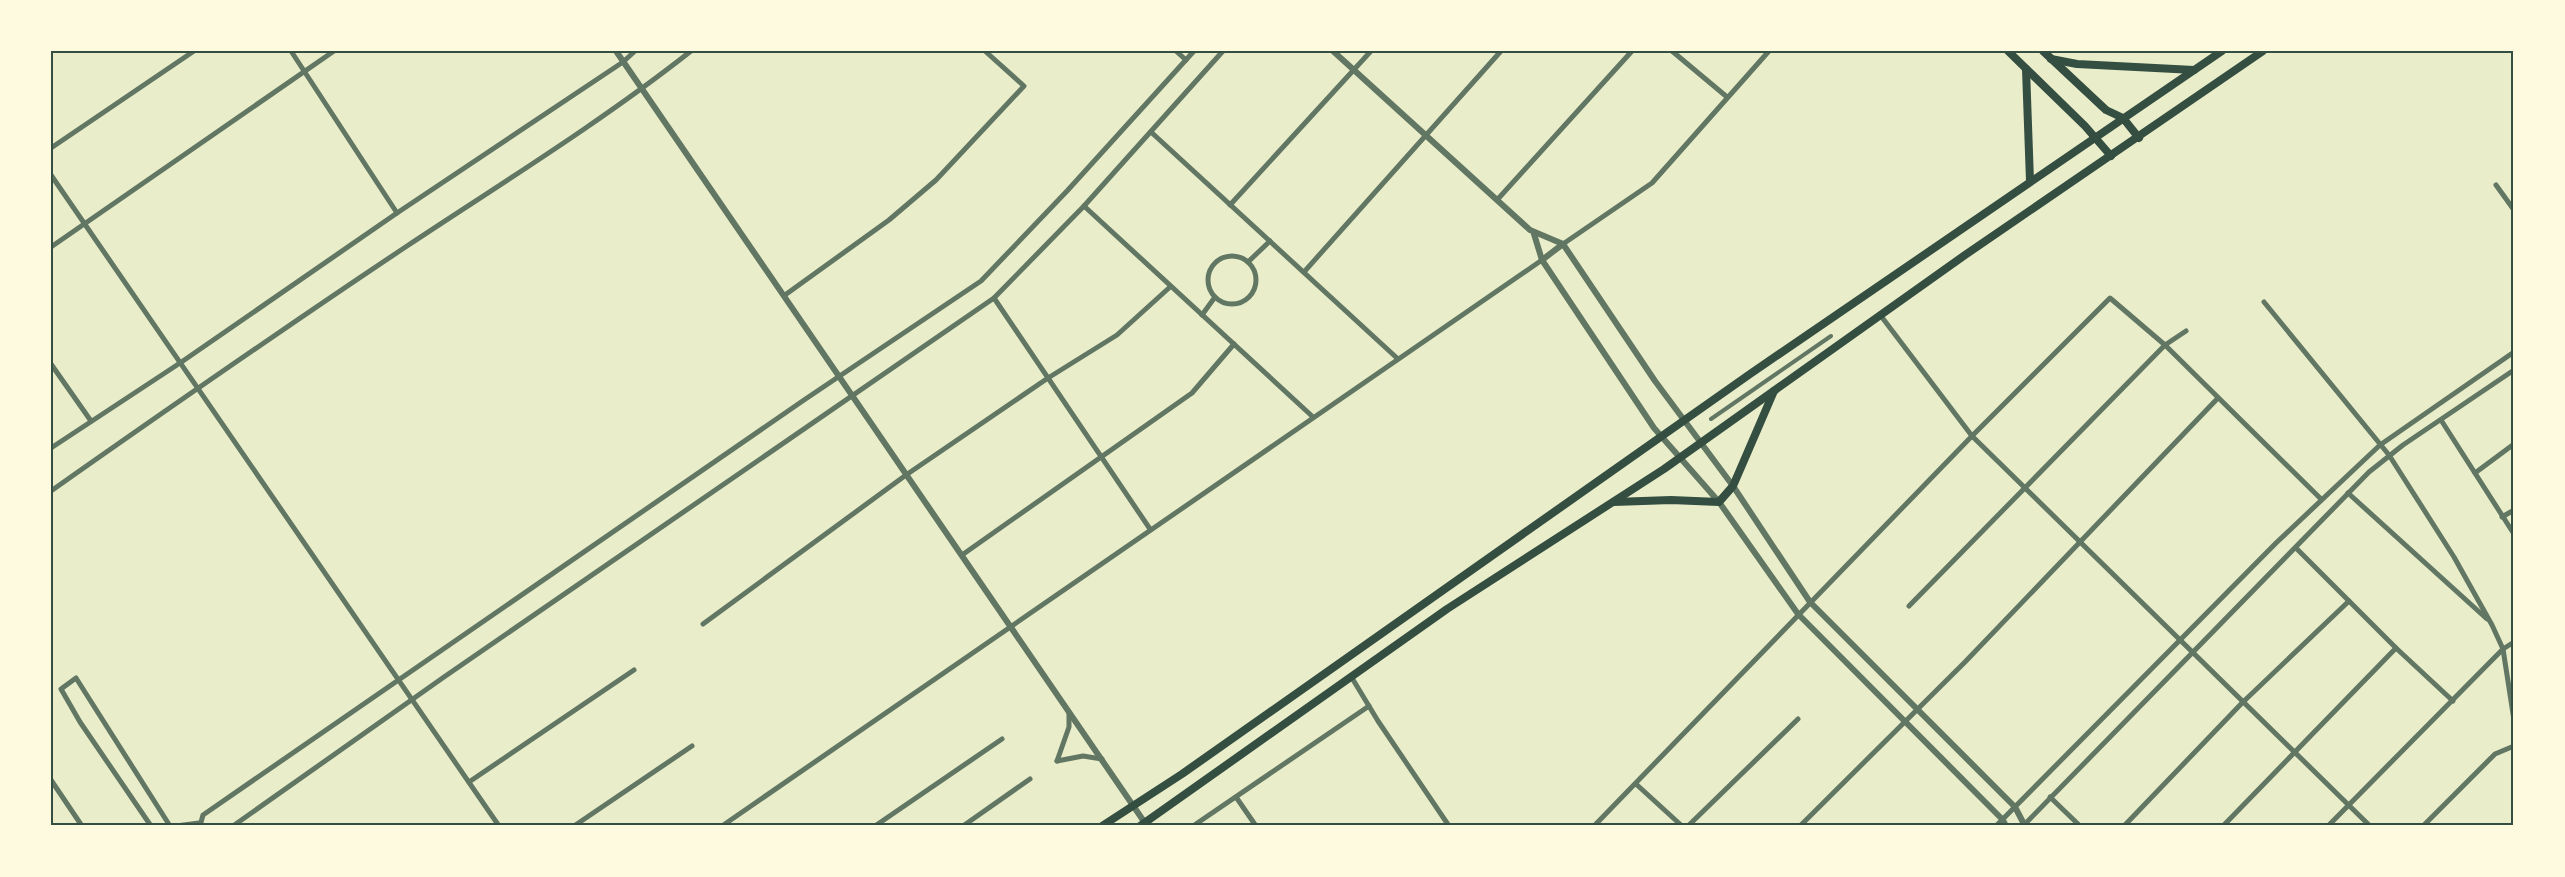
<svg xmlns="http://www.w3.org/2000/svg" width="2565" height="877" font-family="'DM Sans',sans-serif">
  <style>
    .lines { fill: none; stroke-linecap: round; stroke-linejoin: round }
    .pedestrian { stroke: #617663; stroke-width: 4 }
    .minor { stroke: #617663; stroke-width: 5 }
    .tertiary { stroke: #617663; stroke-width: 6 }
    .secondary { stroke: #344e41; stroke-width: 8 }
    .primary { stroke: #344e41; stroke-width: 8 }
    .neatline { fill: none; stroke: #344e41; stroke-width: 2 }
  </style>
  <rect width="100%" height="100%" fill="#e9edc9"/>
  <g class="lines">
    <path class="pedestrian" d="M 1711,419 L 1831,336"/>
    <g class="minor">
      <path d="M 291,51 L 397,213"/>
      <path d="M 1176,51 L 1186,60"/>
      <path d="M 1672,51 L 1727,97"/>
      <path d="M 1151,132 L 1398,359"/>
      <path d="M 51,148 L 194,51"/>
      <path d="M 51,175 L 499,826"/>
      <path d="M 2496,185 L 2514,210"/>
      <path d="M 1497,200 L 1632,51"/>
      <path d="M 1230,205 L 1371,51"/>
      <path d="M 1084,206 L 1313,417"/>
      <path d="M 1563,244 L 1652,183 L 1769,51"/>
      <path d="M 51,247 L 334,51"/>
      <circle cx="1232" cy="280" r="24"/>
      <path d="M 1248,262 L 1270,241"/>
      <path d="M 1304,272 L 1501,51"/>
      <path d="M 785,295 L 889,220 L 936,180 L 1024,86 L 985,51"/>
      <path d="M 994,298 L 1150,529"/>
      <path d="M 2264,302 L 2389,455 L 2454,557 L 2492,625 L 2503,649 L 2514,720"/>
      <path d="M 1202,315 L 1215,297"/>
      <path d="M 1881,316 L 1972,436 L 2370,826"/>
      <path d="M 51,364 L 91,421"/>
      <path d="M 2441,420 L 2514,534"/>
      <path d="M 51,448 L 180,363 L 397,213 L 623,62 L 635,51"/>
      <path d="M 2475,473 L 2514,444"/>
      <path d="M 51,491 C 169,408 287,326 407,246 C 502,183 601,122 691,51"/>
      <path d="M 2348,493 L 2487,619"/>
      <path d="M 2502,517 L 2514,510"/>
      <path d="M 2296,548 L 2396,648 L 2453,701"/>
      <path d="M 962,555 L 1192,393 L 1234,344"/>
      <path d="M 1909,606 L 2165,345 L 2186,331"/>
      <path d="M 703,624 L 906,475 L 1048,378 L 1117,335 L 1170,287"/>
      <path d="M 1352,678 L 1378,721 L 1449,826"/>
      <path d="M 1057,761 L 1069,727 L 1069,712"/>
      <path d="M 1057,761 L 1083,756 L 1102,759"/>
      <path d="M 51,780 L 82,826"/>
      <path d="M 469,782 L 634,670"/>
      <path d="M 1636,784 L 1682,826"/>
      <path d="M 1236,797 L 1256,826"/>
      <path d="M 2050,797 L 2080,826"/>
      <path d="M 151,826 L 80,722 L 61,689 L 76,678 L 170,826"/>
      <path d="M 176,826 L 199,823"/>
      <path d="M 200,826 L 203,815 L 804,400 L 981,281 L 1067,191 L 1194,51"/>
      <path d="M 233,826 L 444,677 L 994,298 L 1084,206 L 1223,51"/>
      <path d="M 574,826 L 692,746"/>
      <path d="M 722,826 L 1542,260"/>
      <path d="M 875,826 L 1002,739"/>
      <path d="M 963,826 L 1030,779"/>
      <path d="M 1193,826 L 1369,706"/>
      <path d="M 1594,826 L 1972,436 L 2110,298 L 2165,345 L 2321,499"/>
      <path d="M 1688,826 L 1798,719"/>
      <path d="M 1800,826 L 1965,662 L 2218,398"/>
      <path d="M 1996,826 L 2276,543 L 2380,445 L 2514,352"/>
      <path d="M 2023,826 L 2369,472 L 2403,445 L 2514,370"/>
      <path d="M 2124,826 L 2242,703 L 2349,601"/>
      <path d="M 2223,826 L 2396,648"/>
      <path d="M 2328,826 L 2503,649 L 2514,642"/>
      <path d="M 2423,826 L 2495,754 L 2514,746"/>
    </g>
    <g class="tertiary">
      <path d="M 616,51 L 1145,823"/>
      <path d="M 1333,51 L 1530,230 L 1563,244 L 1655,381 L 1733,486 L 1810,602 L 2015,807 L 2025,826"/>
      <path d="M 1534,234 L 1542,260 L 1654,428 L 1719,502 L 1798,614 L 2003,820 L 2006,826"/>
      <path d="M 1542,260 L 1563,244"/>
    </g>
    <g class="secondary">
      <path d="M 2008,51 L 2085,126 L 2111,156"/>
      <path d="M 2043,51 L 2106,110 L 2123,118 L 2139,138"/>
      <path d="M 2051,59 L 2077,64 L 2194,70"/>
      <path d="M 2026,69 L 2030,181"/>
    </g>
    <g class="primary">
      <path d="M 1614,502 L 1671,500 L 1719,502 L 1733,486 L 1774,391"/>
      <path d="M 1102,826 L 1182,774 L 1750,374 L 2222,51"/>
      <path d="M 1140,826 L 1447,609 L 1664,469 L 1965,255 L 2263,51"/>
    </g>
  </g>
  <rect width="2565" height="877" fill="none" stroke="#fefae0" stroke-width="105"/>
  <rect x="52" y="52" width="2460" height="772" class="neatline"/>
</svg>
